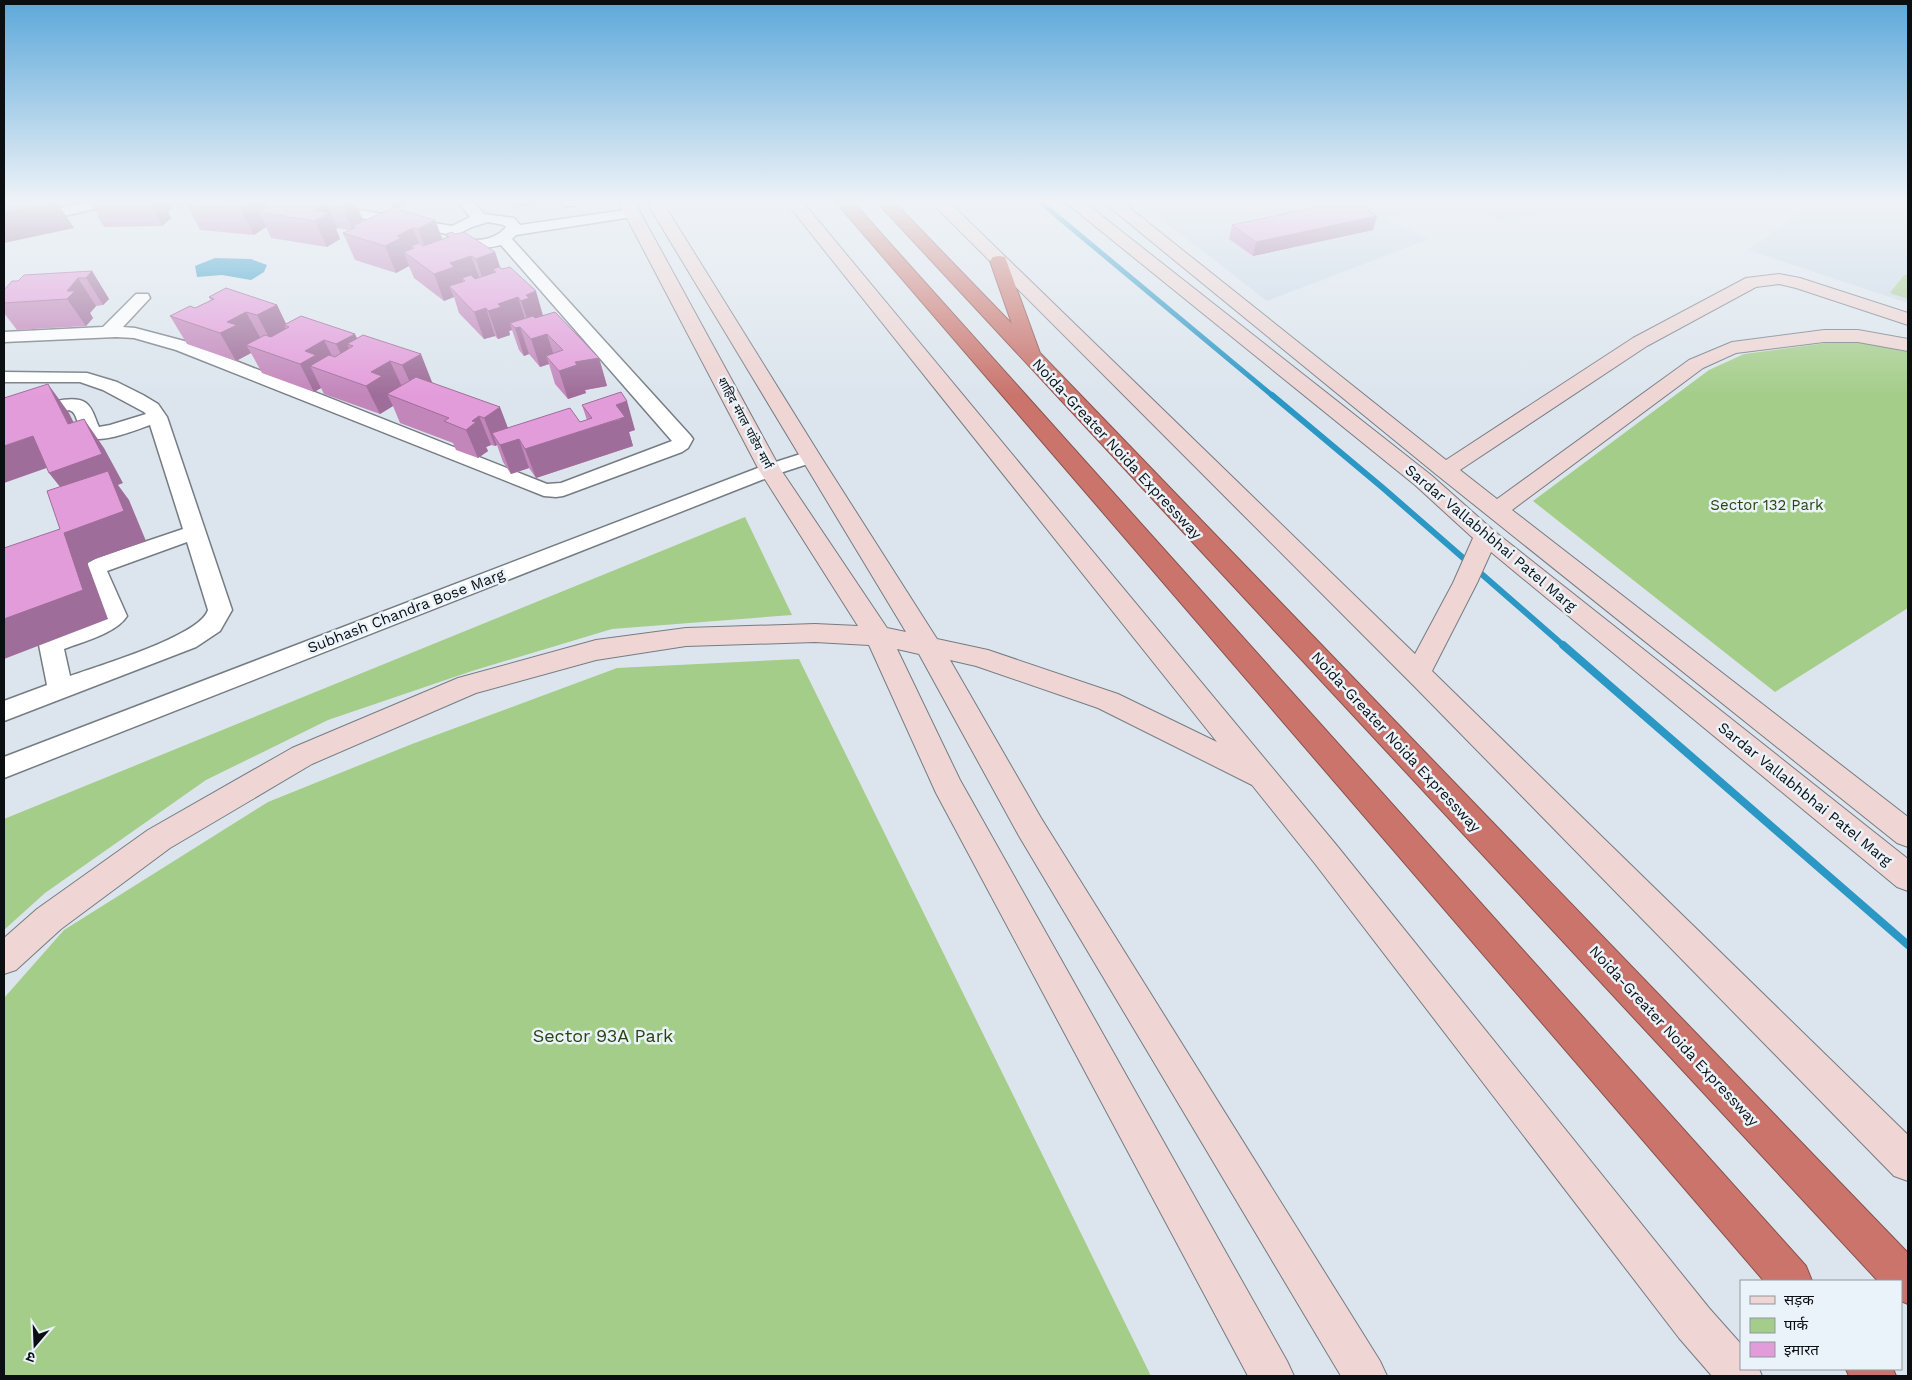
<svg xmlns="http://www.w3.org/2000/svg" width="1912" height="1380" font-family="'Work Sans','Noto Sans Devanagari',sans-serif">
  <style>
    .built { fill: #cad9e6 }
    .green { fill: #a4cd89 }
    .water { fill: #2a97c5 }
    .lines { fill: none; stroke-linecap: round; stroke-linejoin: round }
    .stream-far2 { stroke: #2a97c5; stroke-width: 5 }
    .stream-far1 { stroke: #2a97c5; stroke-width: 6 }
    .stream { stroke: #2a97c5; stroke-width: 8 }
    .street-casing { stroke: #757c83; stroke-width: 3 }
    .secondary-casing { stroke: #757c83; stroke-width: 2 }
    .highway-casing { stroke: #88514c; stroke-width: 2 }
    .street { fill: #fff; fill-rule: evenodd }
    .secondary { fill: #efd5d3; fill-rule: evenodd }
    .highway { fill: #ca746c; fill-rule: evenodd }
    .wall { fill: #c386bb }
    .shaded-wall { fill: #9f6d99 }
    .building { fill: #e39cda; stroke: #9f6d99 }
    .labels { text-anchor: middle; stroke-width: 5; stroke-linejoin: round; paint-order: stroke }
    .far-street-label { font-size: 12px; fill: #0c0f11; stroke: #eaf2fa }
    .street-label { font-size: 15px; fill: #0c0f11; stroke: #eaf2fa }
    .park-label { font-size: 15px; fill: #28450e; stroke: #eaf2fa }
    .near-park-label { font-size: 18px; fill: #28450e; stroke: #eaf2fa }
  </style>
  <rect width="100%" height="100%" fill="#dce5ed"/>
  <g class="built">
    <path d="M 1138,201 L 1435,201 L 1387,220 L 1429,239 L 1267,301 Z"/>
    <path d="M 1455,201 L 1568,201 L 1511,225 Z"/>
    <path d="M 1816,201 L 1908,201 L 1908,303 L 1748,250 Z"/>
  </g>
  <g class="green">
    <path d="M 1904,275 L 1908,275 L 1908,299 L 1890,293 Z"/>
    <path d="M 1833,342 L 1864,343 L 1908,352 L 1908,608 L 1775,692 L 1533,501 L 1709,370 L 1744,354 Z"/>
    <path d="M 745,517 L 792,615 L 612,629 L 472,671 L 328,720 L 206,780 L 45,893 L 4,930 L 4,819 Z"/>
    <path d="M 799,659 L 1151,1376 L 4,1376 L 4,998 L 64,930 L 268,802 L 412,744 L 617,668 Z"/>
  </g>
  <path class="water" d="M 215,258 L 251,259 L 267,265 L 264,272 L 251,280 L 222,275 L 197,277 L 195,266 Z"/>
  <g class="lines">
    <path class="stream-far2" d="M 1039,201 L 1273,396"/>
    <path class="stream-far1" d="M 1272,395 L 1383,488 L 1564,646"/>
    <path class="stream" d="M 1563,645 L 1908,945"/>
    <defs>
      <g id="street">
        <path d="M 90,201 L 118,201 L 116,204 L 4,230 L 4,222 Z"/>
        <path d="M 263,201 L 307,201 L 452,226 L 470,217 L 457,201 L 472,201 L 484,214 L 514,218 L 520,225 L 632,209 L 637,210 L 639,213 L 637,216 L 632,217 L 516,235 L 512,239 L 690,435 L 693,439 L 688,448 L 682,452 L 563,496 L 556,497 L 544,496 L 176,350 L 134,338 L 116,337 L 4,342 L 4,332 L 103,327 L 136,294 L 148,294 L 150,298 L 123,327 L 135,328 L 188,342 L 547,484 L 561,483 L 672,441 L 501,245 C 483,249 465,252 449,241 L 447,234 L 346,215 L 270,205 ZM 488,222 L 504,225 L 506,227 C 497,239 475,244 462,236 L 462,232 L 472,227 Z"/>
        <path d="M 562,201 L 577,201 L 577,203 L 575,206 L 565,206 Z"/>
        <path d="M 4,372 L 87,373 L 117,382 L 143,395 L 158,404 L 167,417 L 232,610 L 220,631 L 196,647 L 4,721 L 4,701 L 47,685 L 39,645 L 43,639 L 102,614 L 85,573 L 88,563 L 97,558 L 183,529 L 150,425 C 136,430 102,444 89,437 C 84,436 81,430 79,425 C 76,419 76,412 69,410 L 4,429 L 4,417 C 22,412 70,391 86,403 C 93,408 95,419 99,427 L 110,425 L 146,414 L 144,412 L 103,390 L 80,382 L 4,382 ZM 187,542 L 208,610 C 200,636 98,666 70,676 L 64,649 C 82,642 117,633 127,616 L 107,571 Z"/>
        <path d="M 810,451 L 817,453 L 820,457 L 817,461 L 777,474 L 4,778 L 4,757 L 763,466 Z"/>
      </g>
      <g id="secondary">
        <path d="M 618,201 L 634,201 L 781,470 L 887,628 L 906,632 L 646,201 L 662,201 L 821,457 L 937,639 L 988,650 L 1118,694 L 1217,742 L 785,201 L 802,201 L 1338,847 L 1709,1308 L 1741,1344 L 1741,1369 L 1759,1369 L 1762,1376 L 1712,1376 L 1679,1338 L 1316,865 L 1252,785 L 1098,708 L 976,666 L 950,660 L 1041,818 L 1380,1361 L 1387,1376 L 1341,1376 L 1019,836 L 919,654 L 897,649 L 960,780 L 1287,1361 L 1294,1376 L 1248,1376 L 936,793 L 869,645 L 815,642 L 686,646 L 596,660 L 476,693 L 312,764 L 170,848 L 61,929 L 16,970 L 4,974 L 4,938 L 37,909 L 148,830 L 292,748 L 458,678 L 596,640 L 686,628 L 815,624 L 858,626 L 759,470 Z"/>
        <path d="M 930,201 L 948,201 L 1415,654 L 1453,583 L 1473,538 L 1415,485 L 1064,201 L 1083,201 L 1431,475 L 1494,531 L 1908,859 L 1908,891 L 1897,887 L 1491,552 L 1477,583 L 1432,671 L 1908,1135 L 1908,1181 L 1894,1176 L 1415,687 Z"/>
        <path d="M 1102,201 L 1121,201 L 1446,460 L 1633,338 L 1746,278 L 1779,274 L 1800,278 L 1908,313 L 1908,325 L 1796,288 L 1779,284 L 1756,287 L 1647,346 L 1460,470 L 1497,499 L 1689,360 L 1732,342 L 1824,330 L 1858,330 L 1908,339 L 1908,351 L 1858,342 L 1824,342 L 1736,353 L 1703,368 L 1512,510 L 1908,817 L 1908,847 L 1897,843 L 1437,475 Z"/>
      </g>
      <g id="highway">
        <path d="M 835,201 L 852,201 L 1806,1266 L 1812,1281 L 1764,1281 Z"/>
        <path d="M 876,201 L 893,201 L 1012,324 L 990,261 L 993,257 L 999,256 L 1005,257 L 1040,353 L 1908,1253 L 1908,1304 L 1901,1301 L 1901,1281 L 1878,1281 Z"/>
        <path d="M 1846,1369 L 1893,1369 L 1896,1376 L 1849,1376 Z"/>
      </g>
    </defs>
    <use href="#street" class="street-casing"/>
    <use href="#secondary" class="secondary-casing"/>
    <use href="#highway" class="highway-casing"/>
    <use href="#street" class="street"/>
    <use href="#secondary" class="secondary"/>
    <use href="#highway" class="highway"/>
  </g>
  <g class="wall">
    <path d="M 89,201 L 187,201 L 187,202 L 182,207 L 173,207 L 168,212 L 171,218 L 162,226 L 104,227 Z"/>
    <path d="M 191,201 L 355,201 L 363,221 L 392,208 L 387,201 L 415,201 L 394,209 L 435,220 L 442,239 L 447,238 L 446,234 L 455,234 L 495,252 L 500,267 L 543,316 L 599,358 L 607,386 L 585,390 L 586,393 L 568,399 L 555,384 L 549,364 L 540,367 L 529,354 L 524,356 L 519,350 L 512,330 L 509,331 L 510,335 L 498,339 L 495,336 L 484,339 L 459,313 L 454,297 L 444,301 L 414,278 L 409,266 L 396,273 L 355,260 L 343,233 L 349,230 L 337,228 L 336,229 L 340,239 L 327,247 L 271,238 L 266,227 L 254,235 L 200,230 L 187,204 Z"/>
    <path d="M 1174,201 L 1191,201 L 1181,205 Z"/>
    <path d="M 1377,216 L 1373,230 L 1253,256 L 1229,239 L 1232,225 Z"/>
    <path d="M 92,271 L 109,299 L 103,305 L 96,306 L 90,313 L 93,318 L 86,326 L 17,330 L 4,313 L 4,290 Z"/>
    <path d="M 209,297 L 277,305 L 286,324 L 357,339 L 432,382 L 508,428 L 580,422 L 587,420 L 582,405 L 635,430 L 629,432 L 633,446 L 536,478 L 529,468 L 511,474 L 503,462 L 497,445 L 495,446 L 491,445 L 486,447 L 488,451 L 478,458 L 456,450 L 453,443 L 400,423 L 393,406 L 380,414 L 324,394 L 321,388 L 314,392 L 262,373 L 251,353 L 236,361 L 187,344 L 170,316 L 195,308 L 211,300 Z"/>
  </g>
  <g class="shaded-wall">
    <path d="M 149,201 L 170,201 L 173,207 L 168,212 L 171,218 L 162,226 Z"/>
    <path d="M 179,201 L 187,201 L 187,202 L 182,207 Z"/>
    <path d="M 244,201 L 264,201 L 266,206 L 264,206 L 267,213 L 259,212 L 266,227 L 254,235 L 241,209 Z"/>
    <path d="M 348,201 L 355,201 L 364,223 L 356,227 L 352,226 L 354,230 L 353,231 L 342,205 Z"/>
    <path d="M 390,201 L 415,201 L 393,209 Z"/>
    <path d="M 511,201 L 542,201 L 543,203 L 513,208 Z"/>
    <path d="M 1181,201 L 1191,201 L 1181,205 Z"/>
    <path d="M 57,202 L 74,228 L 4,243 L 4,213 Z"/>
    <path d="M 326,202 L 337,228 L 336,229 L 340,239 L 327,247 L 315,221 L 313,210 Z"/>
    <path d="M 1377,216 L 1373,230 L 1253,256 L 1256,242 Z"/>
    <path d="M 435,220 L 445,246 L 428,256 L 418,229 Z"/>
    <path d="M 413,228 L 423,254 L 411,246 L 416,258 L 404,252 L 409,266 L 396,273 L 385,246 L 397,236 Z"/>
    <path d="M 495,252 L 504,279 L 493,269 L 497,282 L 485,286 L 476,259 Z"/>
    <path d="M 471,256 L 481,282 L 465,281 L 462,278 L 465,288 L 449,286 L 454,297 L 444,301 L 434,274 L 450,263 Z"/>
    <path d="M 92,271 L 109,299 L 103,305 L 86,278 Z"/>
    <path d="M 78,278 L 96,306 L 90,313 L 93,318 L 86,326 L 67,299 L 67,291 Z"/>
    <path d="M 536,291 L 544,319 L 530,328 L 521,301 L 526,295 Z"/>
    <path d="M 518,297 L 527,325 L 520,327 L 529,354 L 524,356 L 515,328 L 510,323 L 512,330 L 509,331 L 510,335 L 498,339 L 488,311 L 498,304 Z"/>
    <path d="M 277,305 L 287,326 L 284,325 L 288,334 L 272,343 L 257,315 Z"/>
    <path d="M 486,308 L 495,336 L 484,339 L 474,312 Z"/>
    <path d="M 246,312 L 261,339 L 246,345 L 251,353 L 236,361 L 220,333 L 227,322 Z"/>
    <path d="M 355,334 L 368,361 L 353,346 L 347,344 L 358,367 L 350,372 L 336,344 Z"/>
    <path d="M 547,334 L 556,362 L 546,356 L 549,364 L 540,367 L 531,339 Z"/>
    <path d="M 324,340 L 338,368 L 310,366 L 321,388 L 314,392 L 300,364 L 305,351 Z"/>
    <path d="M 421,354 L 432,382 L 415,393 L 402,365 Z"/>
    <path d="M 599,358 L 607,386 L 585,390 L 586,393 L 568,399 L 559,371 L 575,362 Z"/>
    <path d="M 390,361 L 403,389 L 387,394 L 393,406 L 380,414 L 366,386 L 371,372 Z"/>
    <path d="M 48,384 L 69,413 L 89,453 L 68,424 Z"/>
    <path d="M 627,401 L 635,430 L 629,432 L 633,446 L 536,478 L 525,449 L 620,419 L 616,405 Z"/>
    <path d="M 500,407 L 511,436 L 492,433 L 497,445 L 495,446 L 484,418 Z"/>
    <path d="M 479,416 L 491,445 L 486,447 L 488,451 L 478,458 L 466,430 L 472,421 Z"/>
    <path d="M 84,419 L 104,448 L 123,483 L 118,485 L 129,500 L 146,541 L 87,562 L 108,619 L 4,659 L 4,619 L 64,533 L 72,502 L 49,473 Z"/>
    <path d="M 33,436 L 55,465 L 4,483 L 4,446 Z"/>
    <path d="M 519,439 L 529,468 L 511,474 L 500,445 Z"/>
  </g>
  <g class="building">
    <path d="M 4,201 L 57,201 L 57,202 L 4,213 Z"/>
    <path d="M 191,201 L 252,201 L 241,209 L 187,204 Z"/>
    <path d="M 271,201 L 348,201 L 342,205 L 326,202 L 313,210 L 329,213 L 315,221 L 259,212 L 268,207 L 264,206 Z"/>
    <path d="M 1344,201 L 1354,201 L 1377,216 L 1256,242 L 1232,225 Z"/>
    <path d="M 393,208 L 435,220 L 418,229 L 413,228 L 397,236 L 401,238 L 385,246 L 343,233 L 356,227 L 352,226 Z"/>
    <path d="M 452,232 L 455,234 L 464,232 L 495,252 L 476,259 L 471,256 L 450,263 L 454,267 L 434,274 L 404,252 L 414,248 L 411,246 L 419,243 L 423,246 L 449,237 L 446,234 Z"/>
    <path d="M 499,267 L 502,269 L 510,267 L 536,291 L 526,295 L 529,298 L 521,301 L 518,297 L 498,304 L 501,307 L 488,311 L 486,308 L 474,312 L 449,286 L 465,281 L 462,278 L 471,275 L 475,279 L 496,272 L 493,269 Z"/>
    <path d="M 92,271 L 86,278 L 78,278 L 67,291 L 75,291 L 67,299 L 4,303 L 4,290 L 12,281 L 18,281 L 24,275 Z"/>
    <path d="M 226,288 L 277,305 L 257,315 L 246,312 L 227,322 L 237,325 L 220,333 L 170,316 L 190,306 L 195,308 L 214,299 L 209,297 Z"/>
    <path d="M 555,312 L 599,358 L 575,362 L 577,365 L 559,371 L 546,356 L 563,350 L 547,334 L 531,339 L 520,327 L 515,328 L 510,323 L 533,316 L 535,318 Z"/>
    <path d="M 301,316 L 355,334 L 336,344 L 324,340 L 305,351 L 316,355 L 300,364 L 246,345 L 265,335 L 271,337 L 289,327 L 284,325 Z"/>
    <path d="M 363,335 L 421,354 L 402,365 L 390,361 L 371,372 L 382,376 L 366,386 L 310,366 L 329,355 L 335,357 L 353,346 L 347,344 Z"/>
    <path d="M 416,377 L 500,407 L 484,418 L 479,416 L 472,421 L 476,422 L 466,430 L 444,421 L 449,418 L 387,394 Z"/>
    <path d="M 48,384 L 68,424 L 84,419 L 102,454 L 49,473 L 33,436 L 4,446 L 4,398 Z"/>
    <path d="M 621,392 L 627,401 L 616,405 L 625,417 L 525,449 L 519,439 L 500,445 L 492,433 L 570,408 L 580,422 L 592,418 L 582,405 Z"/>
    <path d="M 108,471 L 124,511 L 64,533 L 83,590 L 4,619 L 4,548 L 60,529 L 47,491 Z"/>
  </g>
  <linearGradient id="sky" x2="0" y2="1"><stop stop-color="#5ca8da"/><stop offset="0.51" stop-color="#eff3f7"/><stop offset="1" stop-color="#eff3f7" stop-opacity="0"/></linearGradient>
  <rect width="1912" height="395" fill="url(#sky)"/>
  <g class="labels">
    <g class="far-street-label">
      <text transform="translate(745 423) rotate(62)" y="4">शाहिद मंगल पांडेय मार्ग</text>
    </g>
    <g class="street-label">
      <text transform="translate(1117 449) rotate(47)" y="5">Noida-Greater Noida Expressway</text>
      <text transform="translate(1491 538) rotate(40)" y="5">Sardar Vallabhbhai Patel Marg</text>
      <text transform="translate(406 611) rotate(-21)" y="5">Subhash Chandra Bose Marg</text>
      <text transform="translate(1396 742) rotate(47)" y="5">Noida-Greater Noida Expressway</text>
      <text transform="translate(1805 794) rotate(39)" y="5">Sardar Vallabhbhai Patel Marg</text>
      <text transform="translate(1674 1036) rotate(47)" y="5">Noida-Greater Noida Expressway</text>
    </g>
    <g class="park-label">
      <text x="1767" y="510">Sector 132 Park</text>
    </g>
    <g class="near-park-label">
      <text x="603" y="1042">Sector 93A Park</text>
    </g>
  </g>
  <rect width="1912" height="1380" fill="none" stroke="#0c0f11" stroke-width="10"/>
  <rect x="1740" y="1280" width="162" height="90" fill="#eaf2fa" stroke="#91979d"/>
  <rect x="1750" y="1296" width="25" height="8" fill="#efd5d3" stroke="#91979d"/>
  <text x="1784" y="1305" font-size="15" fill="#0c0f11">सड़क</text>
  <rect x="1750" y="1318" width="25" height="15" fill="#a4cd89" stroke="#91979d"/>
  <text x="1784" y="1330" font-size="15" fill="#0c0f11">पार्क</text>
  <rect x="1750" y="1342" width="25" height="15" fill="#e39cda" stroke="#91979d"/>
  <text x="1784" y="1355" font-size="15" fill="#0c0f11">इमारत</text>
  <g transform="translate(35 1345) rotate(199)" stroke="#eaf2fa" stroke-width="4" paint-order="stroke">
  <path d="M0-4L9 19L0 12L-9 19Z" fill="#0c0f11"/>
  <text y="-8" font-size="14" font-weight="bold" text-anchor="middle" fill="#0c0f11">उ</text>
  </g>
</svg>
